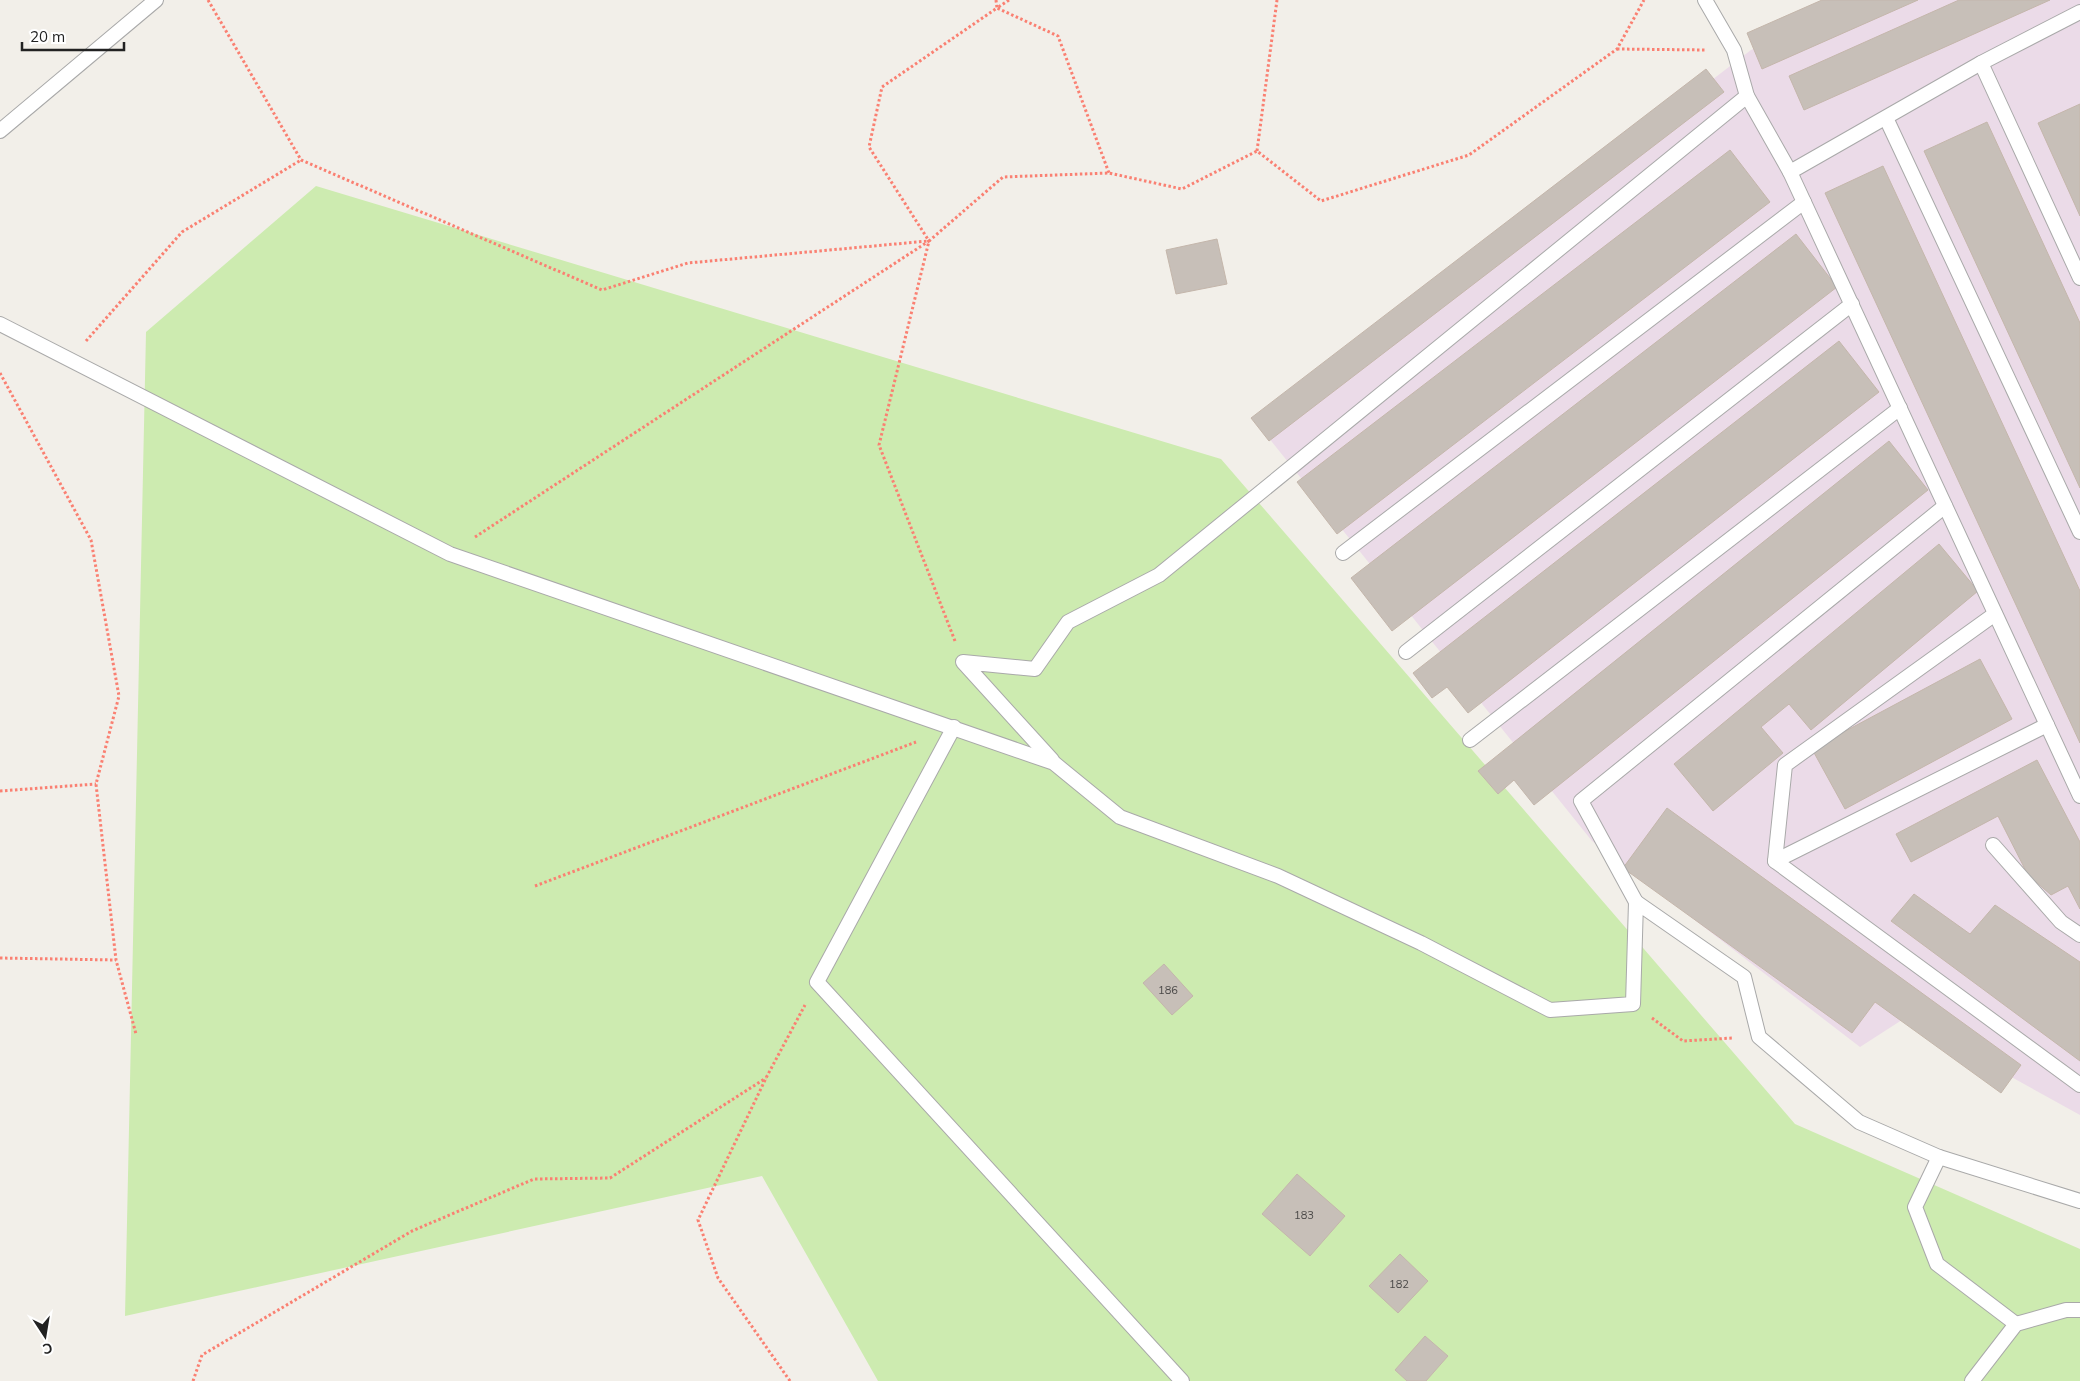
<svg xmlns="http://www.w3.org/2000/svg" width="2080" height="1381" font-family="Mulish,sans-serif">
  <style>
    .industrial { fill: #ebdbe8 }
    .grass { fill: #cdebb0 }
    .building { fill: #c7bfb8; stroke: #c4b6ab }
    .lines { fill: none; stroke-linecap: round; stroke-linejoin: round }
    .service-casing { stroke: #a9a9a9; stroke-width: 16 }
    .path { stroke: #fa8072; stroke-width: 3; stroke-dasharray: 2.5 2.5; stroke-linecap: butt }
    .service { stroke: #fff; stroke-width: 14 }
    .labels { text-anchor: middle; stroke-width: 4.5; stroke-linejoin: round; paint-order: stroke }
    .number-label { font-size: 11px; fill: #4b4948 }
  </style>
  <rect width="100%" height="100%" fill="#f2efe9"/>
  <path class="industrial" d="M 1862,0 L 2080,0 L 2080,1115 L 1905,1018 L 1860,1047 L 1592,841 L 1260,427 L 1751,50 Z"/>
  <path class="grass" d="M 316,186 L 1221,459 L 1795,1124 L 2080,1249 L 2080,1381 L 878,1381 L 762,1176 L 125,1316 L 146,332 Z"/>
  <g class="building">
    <path d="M 1822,0 L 1918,0 L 1762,69 L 1747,33 Z"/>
    <path d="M 1959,0 L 2050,0 L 1804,110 L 1789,76 Z"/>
    <path d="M 1706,69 L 1724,92 L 1269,441 L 1251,418 Z"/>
    <path d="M 2080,104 L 2080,216 L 2038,123 Z"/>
    <path d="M 1987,122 L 2080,323 L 2080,488 L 1924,151 Z"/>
    <path d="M 1730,150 L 1770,202 L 1337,534 L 1297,482 Z"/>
    <path d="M 1883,166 L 2080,591 L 2080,743 L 1825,193 Z"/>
    <path d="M 1796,234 L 1837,287 L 1392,631 L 1351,578 Z"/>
    <path d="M 1217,239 L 1227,284 L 1176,294 L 1166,250 Z"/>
    <path d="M 1839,341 L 1879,392 L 1468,713 L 1447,687 L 1432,698 L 1413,673 Z"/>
    <path d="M 1889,441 L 1928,490 L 1534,805 L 1514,780 L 1498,794 L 1478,771 Z"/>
    <path d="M 1939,544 L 1978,591 L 1811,730 L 1789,704 L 1761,727 L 1783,753 L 1713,811 L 1674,764 Z"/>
    <path d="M 1980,659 L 2012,719 L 1845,809 L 1812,749 Z"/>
    <path d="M 2037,760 L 2080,842 L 2080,909 L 2068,886 L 2051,895 L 2028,875 L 1998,816 L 1911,862 L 1896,834 Z"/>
    <path d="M 1667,808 L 2021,1065 L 2001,1093 L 1875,1002 L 1852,1033 L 1623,868 Z"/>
    <path d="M 1914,894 L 1970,934 L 1995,905 L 2080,962 L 2080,1061 L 1891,921 Z"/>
    <path d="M 1164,964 L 1193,996 L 1172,1015 L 1143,983 Z"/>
    <path d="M 1297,1174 L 1345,1216 L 1310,1256 L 1262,1214 Z"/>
    <path d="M 1400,1254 L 1428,1281 L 1398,1313 L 1369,1286 Z"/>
    <path d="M 1425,1336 L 1448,1356 L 1426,1381 L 1407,1381 L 1395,1370 Z"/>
  </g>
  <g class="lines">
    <defs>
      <g id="service">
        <path d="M 1705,0 L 1734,50 L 1747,96 L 1790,172 L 1981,63 L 2080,12"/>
        <path d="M 1981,63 L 2080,278"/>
        <path d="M 1886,118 L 2080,532"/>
        <path d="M 0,131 L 156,0"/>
        <path d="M 1790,172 L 2080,796"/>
        <path d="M 0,324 L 450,554 L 1054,763 L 1120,817 L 1278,876 L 1421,943 L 1550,1010 L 1633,1004 L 1636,902 L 1744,977 L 1759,1037 L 1859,1122 L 1939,1157 L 2080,1201"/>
        <path d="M 1343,553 L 1804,202"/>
        <path d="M 1406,652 L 1852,304"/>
        <path d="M 2047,725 L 1775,861 L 2080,1085"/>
        <path d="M 954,727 L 817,982 L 1182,1381"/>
        <path d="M 1470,740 L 1900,408"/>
        <path d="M 1052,760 L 963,662 L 1035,669 L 1068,622 L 1159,575 L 1747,96"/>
        <path d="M 1993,845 L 2061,922 L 2080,935"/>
        <path d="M 1775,861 L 1785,765 L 1995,614"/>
        <path d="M 1636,902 L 1581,801 L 1945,506"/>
        <path d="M 1939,1157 L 1915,1207 L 1937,1264 L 2016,1324"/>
        <path d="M 1972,1381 L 2016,1324 L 2066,1310 L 2080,1310"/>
      </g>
    </defs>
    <use href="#service" class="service-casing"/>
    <g class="path">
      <path d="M 208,0 L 301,160 L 602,290 L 688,263 L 928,241"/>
      <path d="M 1009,0 L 997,8 L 1058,36 L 1109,173"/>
      <path d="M 1617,49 L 1706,50"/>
      <path d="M 1257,151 L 1277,0"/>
      <path d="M 86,341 L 182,232 L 301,160"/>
      <path d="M 0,373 L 91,540 L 119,696 L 96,784 L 116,960 L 136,1034"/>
      <path d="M 475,537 L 929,241 L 869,147 L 882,87 L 997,8 L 996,0"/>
      <path d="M 955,641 L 879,445 L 929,241 L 1003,177 L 1109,173 L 1182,189 L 1257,151 L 1321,201 L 1469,155 L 1617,49 L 1644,0"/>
      <path d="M 0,791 L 96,784"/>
      <path d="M 535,886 L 916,742"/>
      <path d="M 0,958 L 116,960"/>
      <path d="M 1652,1018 L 1683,1041 L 1733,1038"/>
      <path d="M 193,1381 L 202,1355 L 412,1231 L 534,1179 L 610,1178 L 766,1078"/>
      <path d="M 790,1381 L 718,1278 L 698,1220 L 766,1078 L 805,1005"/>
    </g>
    <use href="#service" class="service"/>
  </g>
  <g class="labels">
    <g class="number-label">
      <text x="1168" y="994">186</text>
      <text x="1304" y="1219">183</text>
      <text x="1399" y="1288">182</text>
    </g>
  </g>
  <g transform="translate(45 1336) rotate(168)" stroke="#ffffff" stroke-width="4" paint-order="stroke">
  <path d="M0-4L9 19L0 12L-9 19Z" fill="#222222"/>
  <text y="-8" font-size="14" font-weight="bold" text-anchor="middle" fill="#222222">С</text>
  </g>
  <path d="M22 42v8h102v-8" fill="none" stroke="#222222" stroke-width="2.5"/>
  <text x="30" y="42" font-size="15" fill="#222222" stroke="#ffffff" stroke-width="4" paint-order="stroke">20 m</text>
</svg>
